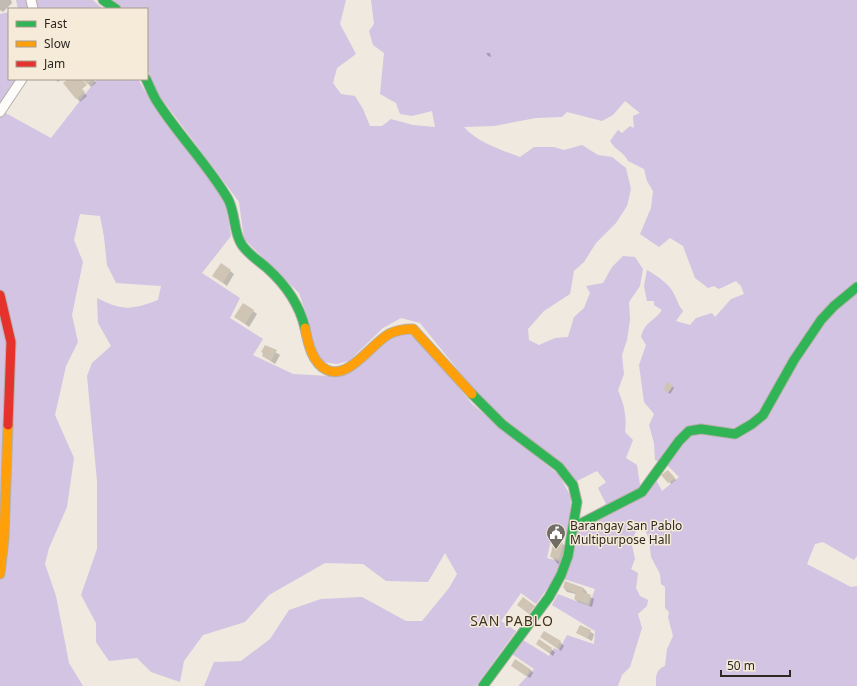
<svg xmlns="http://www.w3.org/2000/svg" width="857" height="686" font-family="'Noto Sans',sans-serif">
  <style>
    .forest { fill: #d2c4e2; fill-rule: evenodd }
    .shadow { fill: #0003 }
    .building { fill: #d0c5b5 }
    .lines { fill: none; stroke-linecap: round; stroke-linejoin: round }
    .street-casing { stroke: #b5b0a9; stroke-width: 11 }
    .fast-casing { stroke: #b5b0a9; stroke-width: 11 }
    .slow-casing { stroke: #b5b0a9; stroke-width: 11 }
    .jam-casing { stroke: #b5b0a9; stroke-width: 11 }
    .street { stroke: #fdfcfa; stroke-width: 9 }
    .fast { stroke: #30b455; stroke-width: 9 }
    .slow { stroke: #ff9f0a; stroke-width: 9 }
    .jam { stroke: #e5322d; stroke-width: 9 }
    .labels { text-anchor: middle; stroke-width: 3; stroke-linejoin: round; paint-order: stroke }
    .poi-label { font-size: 12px; fill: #2d2822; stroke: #f6ead8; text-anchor: start }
    .quarter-label { font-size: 14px; letter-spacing: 1px; fill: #3c3225; stroke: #f6ead8 }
  </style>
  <rect width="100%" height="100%" fill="#efe9df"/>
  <g class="forest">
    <path d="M 16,0 L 93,0 L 103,9 L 18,9 Z"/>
    <path d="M 113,0 L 346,0 L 340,24 L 356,54 L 337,68 L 333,83 L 341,94 L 355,96 L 363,109 L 370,126 L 382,126 L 391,119 L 413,125 L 435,127 L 432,111 L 412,116 L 400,114 L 396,103 L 380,94 L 384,53 L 373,45 L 369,31 L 374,24 L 371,0 L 857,0 L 857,556 L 854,560 L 823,542 L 815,544 L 807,564 L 851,587 L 857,586 L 857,686 L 656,686 C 656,677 655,670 665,666 L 667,649 L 673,636 L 668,617 L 669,612 L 665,608 L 665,587 L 661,584 L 660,574 L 651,557 L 649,538 L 641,523 L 631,541 L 635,559 L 631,569 L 638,573 L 636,588 L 640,596 L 648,600 L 647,606 L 638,614 L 642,628 L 630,667 L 622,675 L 618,686 L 518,686 L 534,669 L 512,654 L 523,640 L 549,656 L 554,648 L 559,650 L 567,635 L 594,644 L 595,631 L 552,605 L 558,594 L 589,606 L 595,589 L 564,579 L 581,518 L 606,504 L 598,488 L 606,482 L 597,471 L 573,483 L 517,430 L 479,396 L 420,323 L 401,318 L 383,328 L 349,361 L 337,364 L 322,362 L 315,349 L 309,322 L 299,293 L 244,239 L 239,202 L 153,87 L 147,66 L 147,9 L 122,9 ZM 625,101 L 640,113 L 633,116 L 634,128 L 630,126 L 622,133 L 618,130 L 610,141 C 615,150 624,152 628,161 L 644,169 L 647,181 L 653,191 L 651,208 L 640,234 L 659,247 L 670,238 L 683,246 L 695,278 L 708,288 L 714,286 L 719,289 L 736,281 L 741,286 L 744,294 L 731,299 L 715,317 L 712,313 L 696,318 L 690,325 L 676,321 L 683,311 C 677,303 678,301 674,294 C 669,283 657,276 647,270 L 644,286 L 647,301 L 654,301 L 654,305 L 662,310 C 654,322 645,321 641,337 L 646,345 L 639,365 L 644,402 L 654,414 L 649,425 L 654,443 L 655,460 L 667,465 L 679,477 L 662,491 L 654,476 L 640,485 L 637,465 L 626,458 L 633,440 L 625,432 C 627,417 624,404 618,390 L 624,374 L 622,355 L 627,340 L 630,320 L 629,302 L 640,286 L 643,269 L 635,257 L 623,256 L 612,267 L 603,283 L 586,286 L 590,293 L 584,308 L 574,317 L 568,337 L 555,338 L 539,345 L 529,340 L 528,329 L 544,311 L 570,294 L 574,271 L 584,262 L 596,243 L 616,223 L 627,206 L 631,189 L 626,168 L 612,157 L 598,155 L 582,145 L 564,150 L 554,147 L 534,147 L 520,157 C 501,150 477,142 464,127 L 494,126 L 536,118 L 562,117 L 567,112 L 602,121 L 613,115 Z"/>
    <path d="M 9,12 L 9,79 L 18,79 L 0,102 L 0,14 Z"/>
    <path d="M 97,79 L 138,79 C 162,123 202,157 224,203 C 228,212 229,225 231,236 L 202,273 L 240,298 L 230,318 L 263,339 L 253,355 L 293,374 L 329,376 L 390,338 L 407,333 L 424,344 L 472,404 L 559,475 L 571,497 L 570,518 L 566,534 L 553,531 L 547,558 L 559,561 L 559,572 L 536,604 L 521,593 L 501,621 L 516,631 L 476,686 L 204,686 L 214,662 L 241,661 L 270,639 L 289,610 L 321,599 L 362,597 L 406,621 L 422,621 L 449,588 L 457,574 L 445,553 L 428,582 L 386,581 L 363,564 L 325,563 L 269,595 L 245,622 L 203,635 L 184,661 L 180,682 L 151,672 L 137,658 L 109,661 L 96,642 L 96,623 L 81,595 L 97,549 L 97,481 L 87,376 L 92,363 L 111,346 L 98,323 L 97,298 C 122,311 132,310 158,300 L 161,286 L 116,283 L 107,265 L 104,237 L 100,216 L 80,214 L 74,240 L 83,262 L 72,315 L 78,342 L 66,366 L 55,415 L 74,458 L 67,507 L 49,548 L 45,564 L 56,596 L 69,663 L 83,686 L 0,686 L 0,110 L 51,138 Z"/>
  </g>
  <g class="shadow">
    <path d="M 0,0 L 11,0 L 12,3 L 3,12 L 0,10 Z"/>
    <path d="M 486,53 L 490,53 L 491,57 L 488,56 Z"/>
    <path d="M 55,79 L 61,79 L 58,82 Z"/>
    <path d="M 69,79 L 72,79 L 87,96 L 80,102 L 64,83 Z"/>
    <path d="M 84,79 L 93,79 L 96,83 L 91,87 Z"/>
    <path d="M 221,264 L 234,274 L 227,286 L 214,276 Z"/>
    <path d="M 253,311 L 257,314 L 249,327 L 236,317 Z"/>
    <path d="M 265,346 L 280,355 L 275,364 L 263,356 Z"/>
    <path d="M 668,383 L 674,388 L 670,394 L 665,390 Z"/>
    <path d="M 668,471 L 676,480 L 671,484 L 663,475 Z"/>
    <path d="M 563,544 L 570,551 L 566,566 L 558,564 L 551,556 Z"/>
    <path d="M 566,583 L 584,589 L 587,592 L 587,595 L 594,599 L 592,607 L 578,602 L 575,599 L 576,594 L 567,592 L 564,588 Z"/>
    <path d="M 580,626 L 594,634 L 592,641 L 577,633 Z"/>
    <path d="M 541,637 L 560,642 L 564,646 L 561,651 Z"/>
    <path d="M 539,640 L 555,652 L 553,656 L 537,644 Z"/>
    <path d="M 512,666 L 530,669 L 533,673 L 530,678 Z"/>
  </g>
  <g class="building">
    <path d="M 68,79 L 82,79 L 87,85 L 82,89 L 74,80 L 85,92 L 76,99 L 63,83 Z"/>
    <path d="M 83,79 L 94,79 L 87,84 Z"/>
    <path d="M 221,263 L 231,270 L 223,283 L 212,276 Z"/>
    <path d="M 243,303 L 254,310 L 245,324 L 234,317 Z"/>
    <path d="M 265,345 L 277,350 L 271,361 L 262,356 L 263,353 L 261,352 Z"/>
    <path d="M 668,382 L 673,386 L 668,393 L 663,389 Z"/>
    <path d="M 668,470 L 675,478 L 668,483 L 661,475 Z"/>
    <path d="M 554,541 L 563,543 L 559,559 L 550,557 Z"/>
    <path d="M 565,581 L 584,588 L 583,592 L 591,595 L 588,604 L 574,599 L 576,593 L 563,588 Z"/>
    <path d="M 523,597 L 535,606 L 529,614 L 517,605 Z"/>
    <path d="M 580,625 L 591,630 L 588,638 L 576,633 Z"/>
    <path d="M 544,631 L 561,641 L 557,648 L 540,637 Z"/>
    <path d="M 539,639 L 552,648 L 549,653 L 536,644 Z"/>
    <path d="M 515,659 L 530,669 L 526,676 L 511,666 Z"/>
  </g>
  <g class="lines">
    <defs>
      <g id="street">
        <path d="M 31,0 L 33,9"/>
        <path d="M 0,112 L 22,79"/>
      </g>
      <g id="fast">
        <path d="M 103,0 L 116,9"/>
        <path d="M 146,79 C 150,87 153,96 158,103 C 180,137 208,165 228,199 C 236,214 233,232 242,245 C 249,255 258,260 267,268 C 286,285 299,303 305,328"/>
        <path d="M 472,394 L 502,424 L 559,467 L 573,485 L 577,502 L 568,556 L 561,575 L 549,597 L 483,686"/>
        <path d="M 574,527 L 642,492 L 679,441 L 689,431 L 701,429 L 735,434 L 752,424 L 763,415 L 794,360 L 821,320 L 834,306 L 857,287"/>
      </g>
      <g id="slow">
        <path d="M 305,328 C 308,343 312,363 327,370 C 349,380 371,344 389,334 C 397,330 404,329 413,329 L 472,394"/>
        <path d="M 0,574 L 4,539 L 8,425"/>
      </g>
      <path id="jam" d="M 0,295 L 11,342 L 8,425"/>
    </defs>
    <use href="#street" class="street-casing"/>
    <use href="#fast" class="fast-casing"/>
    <use href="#slow" class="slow-casing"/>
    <use href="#jam" class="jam-casing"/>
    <use href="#street" class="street"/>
    <use href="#fast" class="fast"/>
    <use href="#slow" class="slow"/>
    <use href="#jam" class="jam"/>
  </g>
  <defs>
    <symbol id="civic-pin" viewBox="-11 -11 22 30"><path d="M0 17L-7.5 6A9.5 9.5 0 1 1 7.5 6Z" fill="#716c64" stroke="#f6ead8"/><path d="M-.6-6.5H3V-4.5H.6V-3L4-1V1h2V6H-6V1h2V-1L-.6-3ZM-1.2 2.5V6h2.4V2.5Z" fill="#fff"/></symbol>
  </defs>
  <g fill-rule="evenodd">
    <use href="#civic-pin" x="545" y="522" width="22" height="30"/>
  </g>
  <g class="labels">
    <g class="poi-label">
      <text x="570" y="530">Barangay San Pablo<tspan x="570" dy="14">Multipurpose Hall</tspan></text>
    </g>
    <g class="quarter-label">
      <text x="512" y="626">SAN PABLO</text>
    </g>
  </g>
  <rect x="8" y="8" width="140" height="72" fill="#f6ead8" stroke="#a69c8f"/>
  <rect x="16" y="21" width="20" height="6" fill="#30b455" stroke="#a69c8f"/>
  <text x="44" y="28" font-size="12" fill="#2d2822">Fast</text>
  <rect x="16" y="41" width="20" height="6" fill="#ff9f0a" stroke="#a69c8f"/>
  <text x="44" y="48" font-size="12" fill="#2d2822">Slow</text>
  <rect x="16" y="61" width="20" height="6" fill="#e5322d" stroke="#a69c8f"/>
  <text x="44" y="68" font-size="12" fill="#2d2822">Jam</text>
  <path d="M721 670v6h69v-6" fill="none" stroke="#2d2822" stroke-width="2"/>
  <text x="727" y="670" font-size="12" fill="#2d2822" stroke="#f6ead8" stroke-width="3" paint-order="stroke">50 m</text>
</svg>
